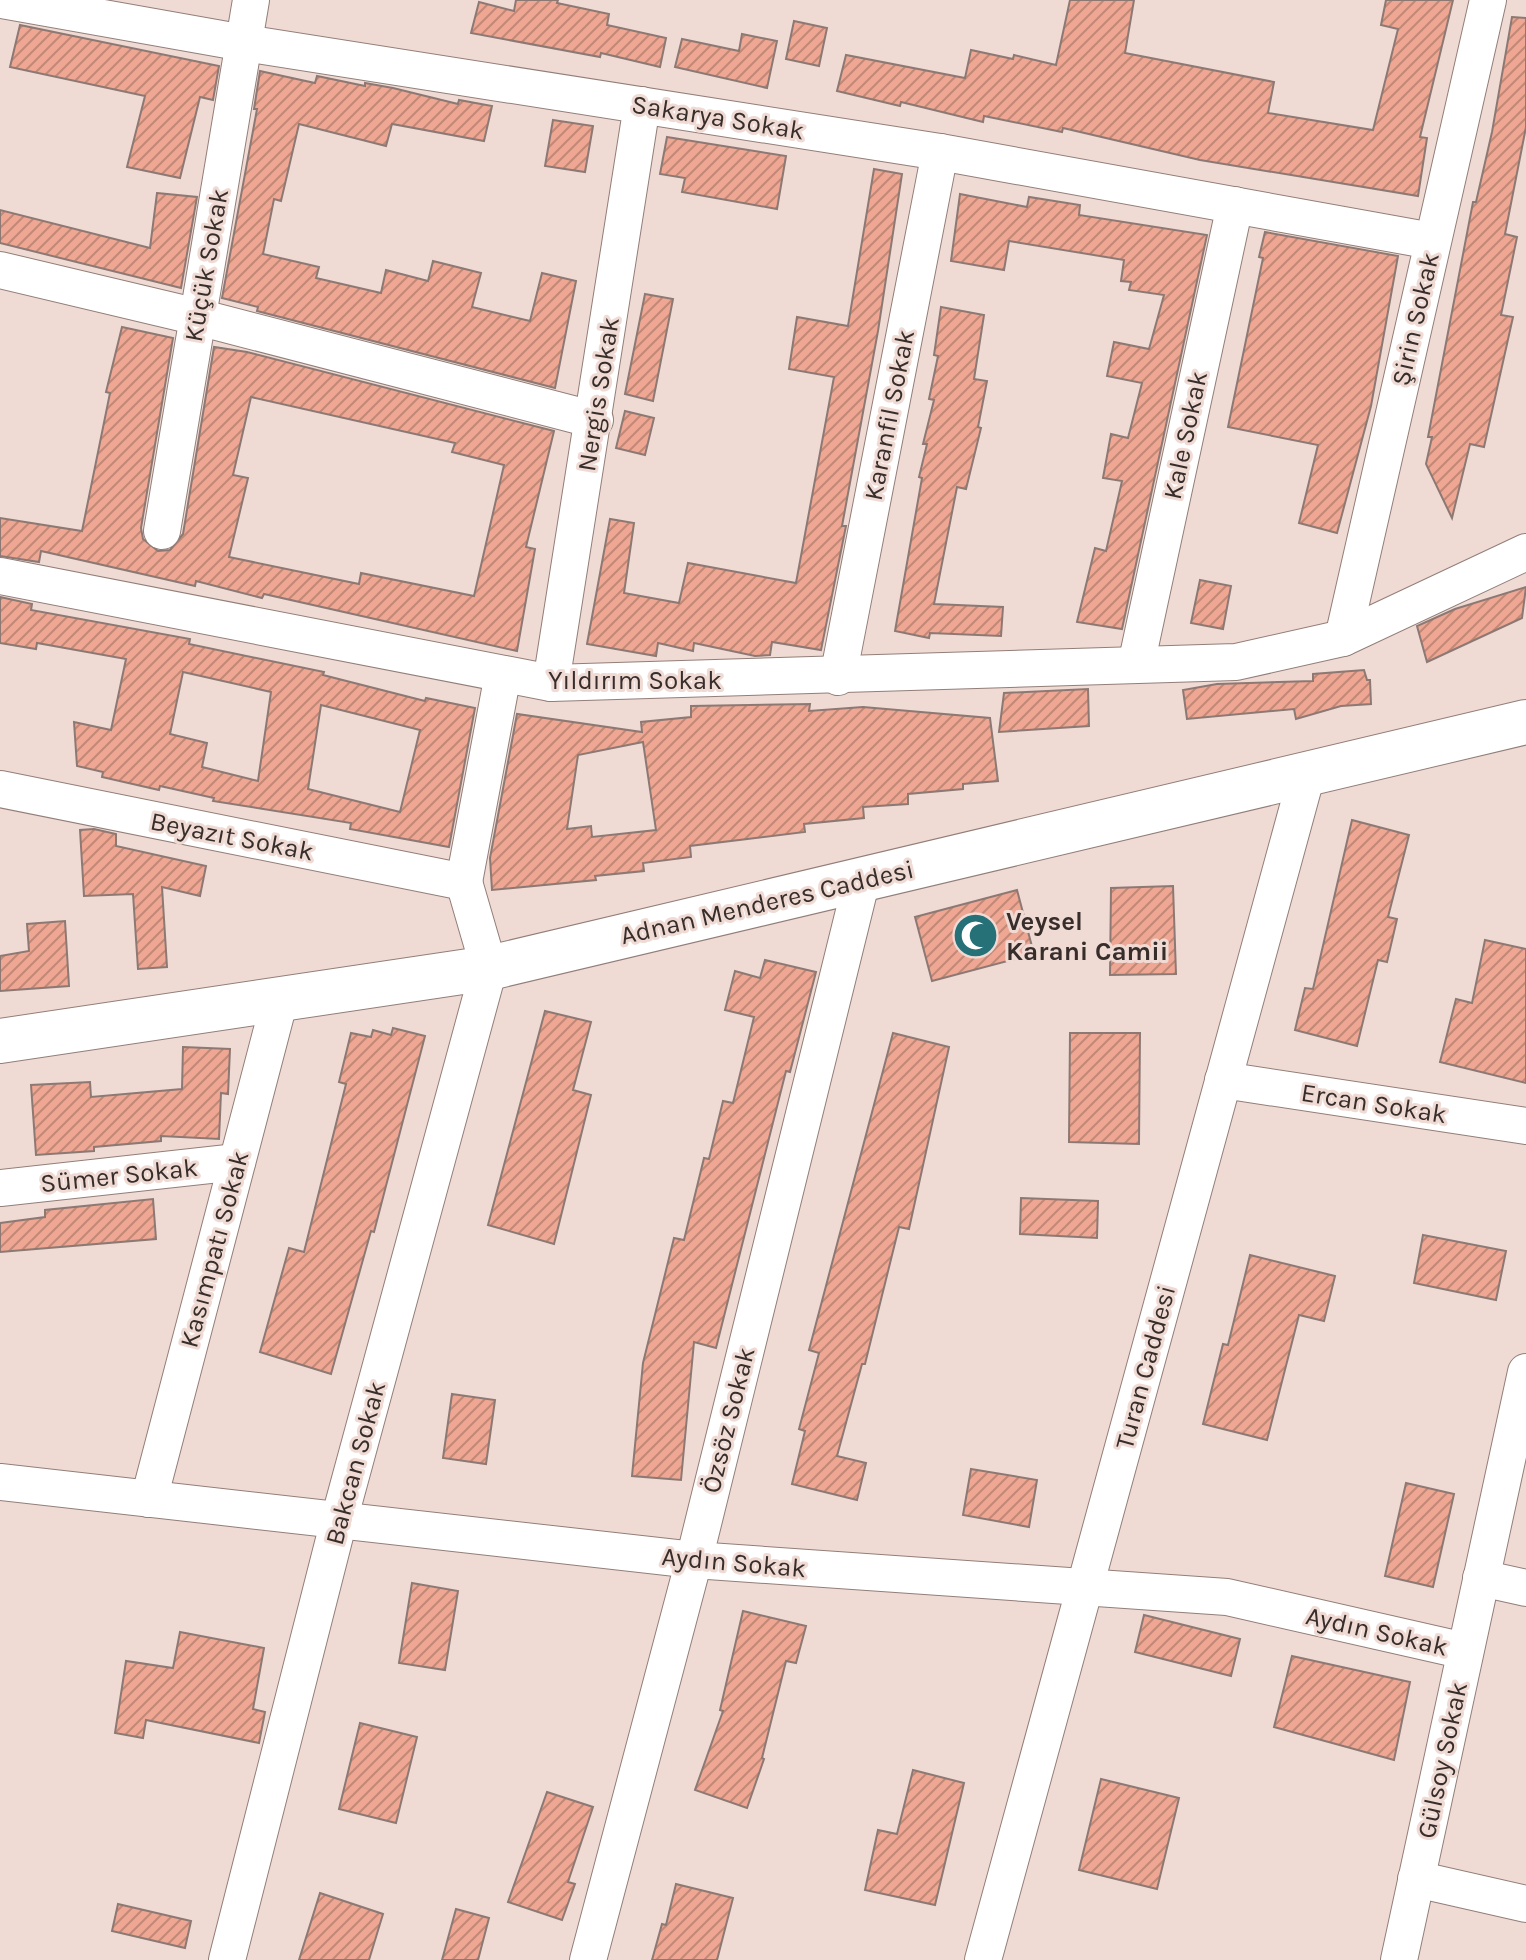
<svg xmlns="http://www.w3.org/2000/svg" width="1526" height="1960" font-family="Karla,sans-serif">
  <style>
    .building { fill: url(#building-hatch); stroke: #8d7974; stroke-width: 2; fill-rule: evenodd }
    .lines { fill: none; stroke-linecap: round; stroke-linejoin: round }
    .street-casing { stroke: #927e78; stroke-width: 38 }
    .secondary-casing { stroke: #927e78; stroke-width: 46 }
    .street { stroke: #fff; stroke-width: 36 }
    .secondary { stroke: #fff; stroke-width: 44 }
    .labels { text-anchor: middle; stroke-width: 6; stroke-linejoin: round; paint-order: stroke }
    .street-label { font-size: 26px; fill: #372e2c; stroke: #f0dad4 }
    .poi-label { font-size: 26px; font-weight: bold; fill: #372e2c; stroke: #f0dad4; text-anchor: start }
  </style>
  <defs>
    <pattern id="building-hatch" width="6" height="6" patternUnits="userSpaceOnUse" patternTransform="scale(2)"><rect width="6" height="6" fill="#efa692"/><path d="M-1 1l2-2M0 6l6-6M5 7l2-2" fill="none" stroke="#c28877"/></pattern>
  </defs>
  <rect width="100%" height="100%" fill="#f0dad4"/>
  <g class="building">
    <path d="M 516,0 L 558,0 L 557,3 L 609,14 L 607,25 L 666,38 L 660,67 L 601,53 L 600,57 L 471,33 L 479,2 L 514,11 Z"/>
    <path d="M 1070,0 L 1134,0 L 1125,53 L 1274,82 L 1268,113 L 1373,130 L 1398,29 L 1381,25 L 1386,0 L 1453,0 L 1420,137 L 1427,138 L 1418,196 L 1200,160 L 1063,128 L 1062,132 L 984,116 L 983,122 L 901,102 L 900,106 L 837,91 L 846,55 L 965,78 L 971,50 L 1013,59 L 1014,55 L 1056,65 Z"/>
    <path d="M 1512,17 L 1526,18 L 1526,127 L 1505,234 L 1517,237 L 1501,315 L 1513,317 L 1484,447 L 1470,444 L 1452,518 L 1426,464 L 1432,437 L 1428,437 L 1473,202 L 1476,202 L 1492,132 Z"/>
    <path d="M 794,21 L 827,28 L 819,66 L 786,59 Z"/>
    <path d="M 20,25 L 219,66 L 213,100 L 200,97 L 180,178 L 127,167 L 145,96 L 10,67 Z"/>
    <path d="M 742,34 L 777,41 L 767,88 L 675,67 L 682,39 L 739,51 Z"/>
    <path d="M 260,71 L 315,83 L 317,76 L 365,86 L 365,83 L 393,88 L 458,104 L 459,100 L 492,106 L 484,141 L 392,124 L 386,146 L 299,124 L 281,201 L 274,199 L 263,254 L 319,267 L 316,278 L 381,293 L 386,270 L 428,281 L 433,261 L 481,273 L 472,307 L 530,321 L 542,273 L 576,281 L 555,388 L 257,311 L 258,307 L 222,298 L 257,109 L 254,109 Z"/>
    <path d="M 553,120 L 593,126 L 585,172 L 545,166 Z"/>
    <path d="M 667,137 L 786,156 L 777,209 L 682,192 L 685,178 L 660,174 Z"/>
    <path d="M 874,169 L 902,174 L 878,331 L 842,526 L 846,526 L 821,650 L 772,642 L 770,655 L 755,656 L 694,643 L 693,651 L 658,643 L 656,656 L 587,644 L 610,519 L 634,523 L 624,593 L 679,603 L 688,563 L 796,583 L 834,377 L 789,369 L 797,317 L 848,326 Z"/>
    <path d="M 157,193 L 197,197 L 181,288 L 0,243 L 0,210 L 150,248 Z"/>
    <path d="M 960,194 L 1027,207 L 1029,197 L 1080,205 L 1079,215 L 1207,235 L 1122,629 L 1077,622 L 1095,548 L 1106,551 L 1122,481 L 1103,478 L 1111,434 L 1128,438 L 1142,383 L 1107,376 L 1114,342 L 1149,349 L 1164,295 L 1129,290 L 1131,282 L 1121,281 L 1124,260 L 1009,241 L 1004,270 L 951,261 Z"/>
    <path d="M 1265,232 L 1398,256 L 1371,406 L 1337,533 L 1299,523 L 1318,445 L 1228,427 L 1263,258 L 1259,257 Z"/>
    <path d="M 645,294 L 673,299 L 653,401 L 625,394 Z"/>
    <path d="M 941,307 L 984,315 L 974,379 L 987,381 L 978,427 L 981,428 L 966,489 L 957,487 L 934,604 L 1003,607 L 1001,636 L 930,633 L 929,638 L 895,631 L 922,478 L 919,477 L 927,444 L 923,444 L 934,400 L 929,399 L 938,356 L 934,355 Z"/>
    <path d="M 122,327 L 173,338 L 141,528 L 143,539 L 158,551 L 170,550 L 183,534 L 214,347 L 247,352 L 554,431 L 526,547 L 535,549 L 517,651 L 264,594 L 262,598 L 196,581 L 195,586 L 41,551 L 39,562 L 0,556 L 0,518 L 82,531 L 110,393 L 106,392 ZM 251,397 L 455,443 L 452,452 L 504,465 L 474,596 L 361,573 L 359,584 L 229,557 L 248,478 L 233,475 Z"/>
    <path d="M 625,411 L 654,418 L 645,455 L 616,448 Z"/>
    <path d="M 1200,580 L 1231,586 L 1223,629 L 1191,623 Z"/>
    <path d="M 1526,587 L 1522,618 L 1427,662 L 1417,626 L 1455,609 Z"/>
    <path d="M 0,597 L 32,604 L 31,610 L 190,639 L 189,644 L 324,672 L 323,675 L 425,701 L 426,698 L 475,708 L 449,847 L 350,829 L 351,823 L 213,801 L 214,798 L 160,786 L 159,790 L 102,777 L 103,772 L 77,766 L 74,722 L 111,730 L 126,659 L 37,643 L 36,649 L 0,643 ZM 183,672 L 271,692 L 258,781 L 202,767 L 207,743 L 170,734 ZM 321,705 L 420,730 L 400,812 L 308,789 Z"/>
    <path d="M 1364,670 L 1367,680 L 1370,680 L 1371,704 L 1341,706 L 1296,719 L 1294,709 L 1187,719 L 1183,690 L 1217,684 L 1313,681 L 1313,674 Z"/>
    <path d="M 1088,689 L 1089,726 L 999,732 L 1004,693 Z"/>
    <path d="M 810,704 L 809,711 L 863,707 L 990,718 L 998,781 L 963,784 L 963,789 L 908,794 L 908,804 L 863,807 L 864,818 L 804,824 L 805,832 L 690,846 L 691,857 L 643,863 L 644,871 L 595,876 L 596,880 L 492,890 L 490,858 L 517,714 L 642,732 L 641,722 L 691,717 L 691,706 ZM 643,742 L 656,830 L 592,837 L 591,826 L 567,829 L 578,755 Z"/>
    <path d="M 1352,820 L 1409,835 L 1388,917 L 1397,919 L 1387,962 L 1378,960 L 1357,1046 L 1295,1030 L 1305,988 L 1313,989 Z"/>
    <path d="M 94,829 L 116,834 L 116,846 L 206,866 L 200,896 L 162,887 L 167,967 L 138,969 L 133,894 L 84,896 L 80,830 Z"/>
    <path d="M 1173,886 L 1176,974 L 1110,975 L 1111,888 Z"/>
    <path d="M 1017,890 L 1034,954 L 932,981 L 915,917 Z"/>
    <path d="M 65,921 L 69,986 L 0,991 L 0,956 L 29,951 L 27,924 Z"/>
    <path d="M 1485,940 L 1526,949 L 1526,1083 L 1440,1062 L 1456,999 L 1472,1003 Z"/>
    <path d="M 765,960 L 816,972 L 790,1072 L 786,1071 L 716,1348 L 694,1342 L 681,1480 L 632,1476 L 643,1363 L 674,1238 L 684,1240 L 704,1158 L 709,1159 L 723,1101 L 733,1103 L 754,1017 L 725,1010 L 735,971 L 760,978 Z"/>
    <path d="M 545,1011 L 591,1022 L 573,1090 L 591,1095 L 554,1244 L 488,1225 Z"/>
    <path d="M 393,1028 L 425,1036 L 374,1232 L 371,1231 L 331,1374 L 260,1352 L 289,1248 L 304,1252 L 346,1084 L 339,1082 L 351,1033 L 371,1037 L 373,1030 L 391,1035 Z"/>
    <path d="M 893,1033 L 949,1047 L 909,1229 L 899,1227 L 865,1364 L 862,1364 L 837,1456 L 866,1463 L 857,1500 L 792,1484 L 805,1431 L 799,1429 L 819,1353 L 809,1350 Z"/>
    <path d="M 1070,1033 L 1140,1033 L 1139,1144 L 1069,1142 Z"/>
    <path d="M 183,1047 L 230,1049 L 228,1094 L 221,1093 L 219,1139 L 161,1136 L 161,1141 L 94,1147 L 94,1151 L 36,1155 L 31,1085 L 90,1082 L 91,1097 L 182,1089 Z"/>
    <path d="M 1021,1198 L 1098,1201 L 1097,1238 L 1020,1234 Z"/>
    <path d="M 153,1199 L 156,1239 L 0,1252 L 0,1223 L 45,1217 L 45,1210 Z"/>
    <path d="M 1423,1235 L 1506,1251 L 1496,1300 L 1414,1283 Z"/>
    <path d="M 1250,1255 L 1335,1276 L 1324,1321 L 1299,1315 L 1267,1440 L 1203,1424 L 1223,1344 L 1228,1345 Z"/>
    <path d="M 452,1394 L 495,1400 L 486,1464 L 443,1458 Z"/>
    <path d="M 971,1469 L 1037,1480 L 1029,1527 L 963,1515 Z"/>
    <path d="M 1406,1483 L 1454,1494 L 1433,1587 L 1385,1576 Z"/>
    <path d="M 412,1583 L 458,1591 L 445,1670 L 399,1663 Z"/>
    <path d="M 743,1611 L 806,1626 L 796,1663 L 786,1661 L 762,1758 L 764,1759 L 747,1808 L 695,1790 L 723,1711 L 720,1710 Z"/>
    <path d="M 1144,1615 L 1240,1639 L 1231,1676 L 1135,1652 Z"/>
    <path d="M 180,1632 L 264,1648 L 253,1709 L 265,1712 L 259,1743 L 146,1720 L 143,1738 L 115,1733 L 126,1661 L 173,1668 Z"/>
    <path d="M 1292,1656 L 1410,1682 L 1394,1760 L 1274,1727 Z"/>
    <path d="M 360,1723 L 417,1737 L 396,1823 L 339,1809 Z"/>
    <path d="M 913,1770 L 964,1783 L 935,1905 L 865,1890 L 878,1830 L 897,1834 Z"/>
    <path d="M 1101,1779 L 1179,1798 L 1157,1889 L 1079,1870 Z"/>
    <path d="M 547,1792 L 593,1807 L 568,1882 L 575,1884 L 562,1920 L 508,1902 Z"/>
    <path d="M 676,1884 L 733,1898 L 717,1960 L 652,1960 L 662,1924 L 666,1925 Z"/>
    <path d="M 320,1893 L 383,1914 L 369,1960 L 299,1960 Z"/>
    <path d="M 118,1904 L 191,1921 L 185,1948 L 112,1931 Z"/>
    <path d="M 456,1909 L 489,1918 L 478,1960 L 442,1960 Z"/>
  </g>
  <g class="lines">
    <defs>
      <g id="street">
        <path d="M 2,0 L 244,43 L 940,152 L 1432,241"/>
        <path d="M 0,270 L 198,317 L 595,420"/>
        <path d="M 162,531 L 251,0"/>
        <path d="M 0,576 L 551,683 L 1236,662 L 1343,638 L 1526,552"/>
        <path d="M 1343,638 L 1488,0"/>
        <path d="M 1136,665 L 1235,205"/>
        <path d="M 838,677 L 940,152"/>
        <path d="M 551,683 L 642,105"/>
        <path d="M 0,789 L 464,882 L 489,968 L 339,1520 L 227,1960"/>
        <path d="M 464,882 L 503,674"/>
        <path d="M 1223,1080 L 1526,1126"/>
        <path d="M 0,1188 L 237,1162"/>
        <path d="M 0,1482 L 694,1560 L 1227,1597 L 1465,1651"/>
        <path d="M 149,1499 L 280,999"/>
        <path d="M 1481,1578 L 1526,1588"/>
        <path d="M 1416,1879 L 1526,1904"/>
        <path d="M 588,1960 L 694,1560 L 862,879"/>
        <path d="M 983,1960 L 1307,774"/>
        <path d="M 1399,1960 L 1526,1372"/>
      </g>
      <path id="secondary" d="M 0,1041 L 489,968 L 1526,722"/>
    </defs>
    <use href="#street" class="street-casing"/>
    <use href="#secondary" class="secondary-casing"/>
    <use href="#street" class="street"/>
    <use href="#secondary" class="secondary"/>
  </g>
  <defs>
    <symbol id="mosque-disc" viewBox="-11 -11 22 22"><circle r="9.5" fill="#267078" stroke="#f0dad4"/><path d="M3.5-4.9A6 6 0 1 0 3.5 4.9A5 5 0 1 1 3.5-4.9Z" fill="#fff"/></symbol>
  </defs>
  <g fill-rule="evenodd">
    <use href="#mosque-disc" x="950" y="910" width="51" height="51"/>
  </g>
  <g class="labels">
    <g class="street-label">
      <text transform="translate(718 117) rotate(9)" y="9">Sakarya Sokak</text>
      <text transform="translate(206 265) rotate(-80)" y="9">Küçük Sokak</text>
      <text transform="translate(1415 319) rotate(-77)" y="9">Şirin Sokak</text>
      <text transform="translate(598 394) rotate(-81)" y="9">Nergis Sokak</text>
      <text transform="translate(889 415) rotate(-79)" y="9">Karanfil Sokak</text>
      <text transform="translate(1185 435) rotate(-78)" y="9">Kale Sokak</text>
      <text x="635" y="689">Yıldırım Sokak</text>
      <text transform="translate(232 836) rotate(11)" y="9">Beyazıt Sokak</text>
      <text transform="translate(767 902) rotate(-13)" y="9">Adnan Menderes Caddesi</text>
      <text transform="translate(1374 1103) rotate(9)" y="9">Ercan Sokak</text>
      <text transform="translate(119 1175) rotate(-6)" y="9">Sümer Sokak</text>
      <text transform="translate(214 1249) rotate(-75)" y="9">Kasımpatı Sokak</text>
      <text transform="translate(1145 1367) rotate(-75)" y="9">Turan Caddesi</text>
      <text transform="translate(728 1420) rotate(-76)" y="9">Özsöz Sokak</text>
      <text transform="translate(355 1463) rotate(-75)" y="9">Bakcan Sokak</text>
      <text transform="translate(734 1562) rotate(5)" y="9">Aydın Sokak</text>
      <text transform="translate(1377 1631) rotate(13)" y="9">Aydın Sokak</text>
      <text transform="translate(1442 1760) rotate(-78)" y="9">Gülsoy Sokak</text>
    </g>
    <g class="poi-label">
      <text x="1006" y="930">Veysel<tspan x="1006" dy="30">Karani Camii</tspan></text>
    </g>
  </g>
</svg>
